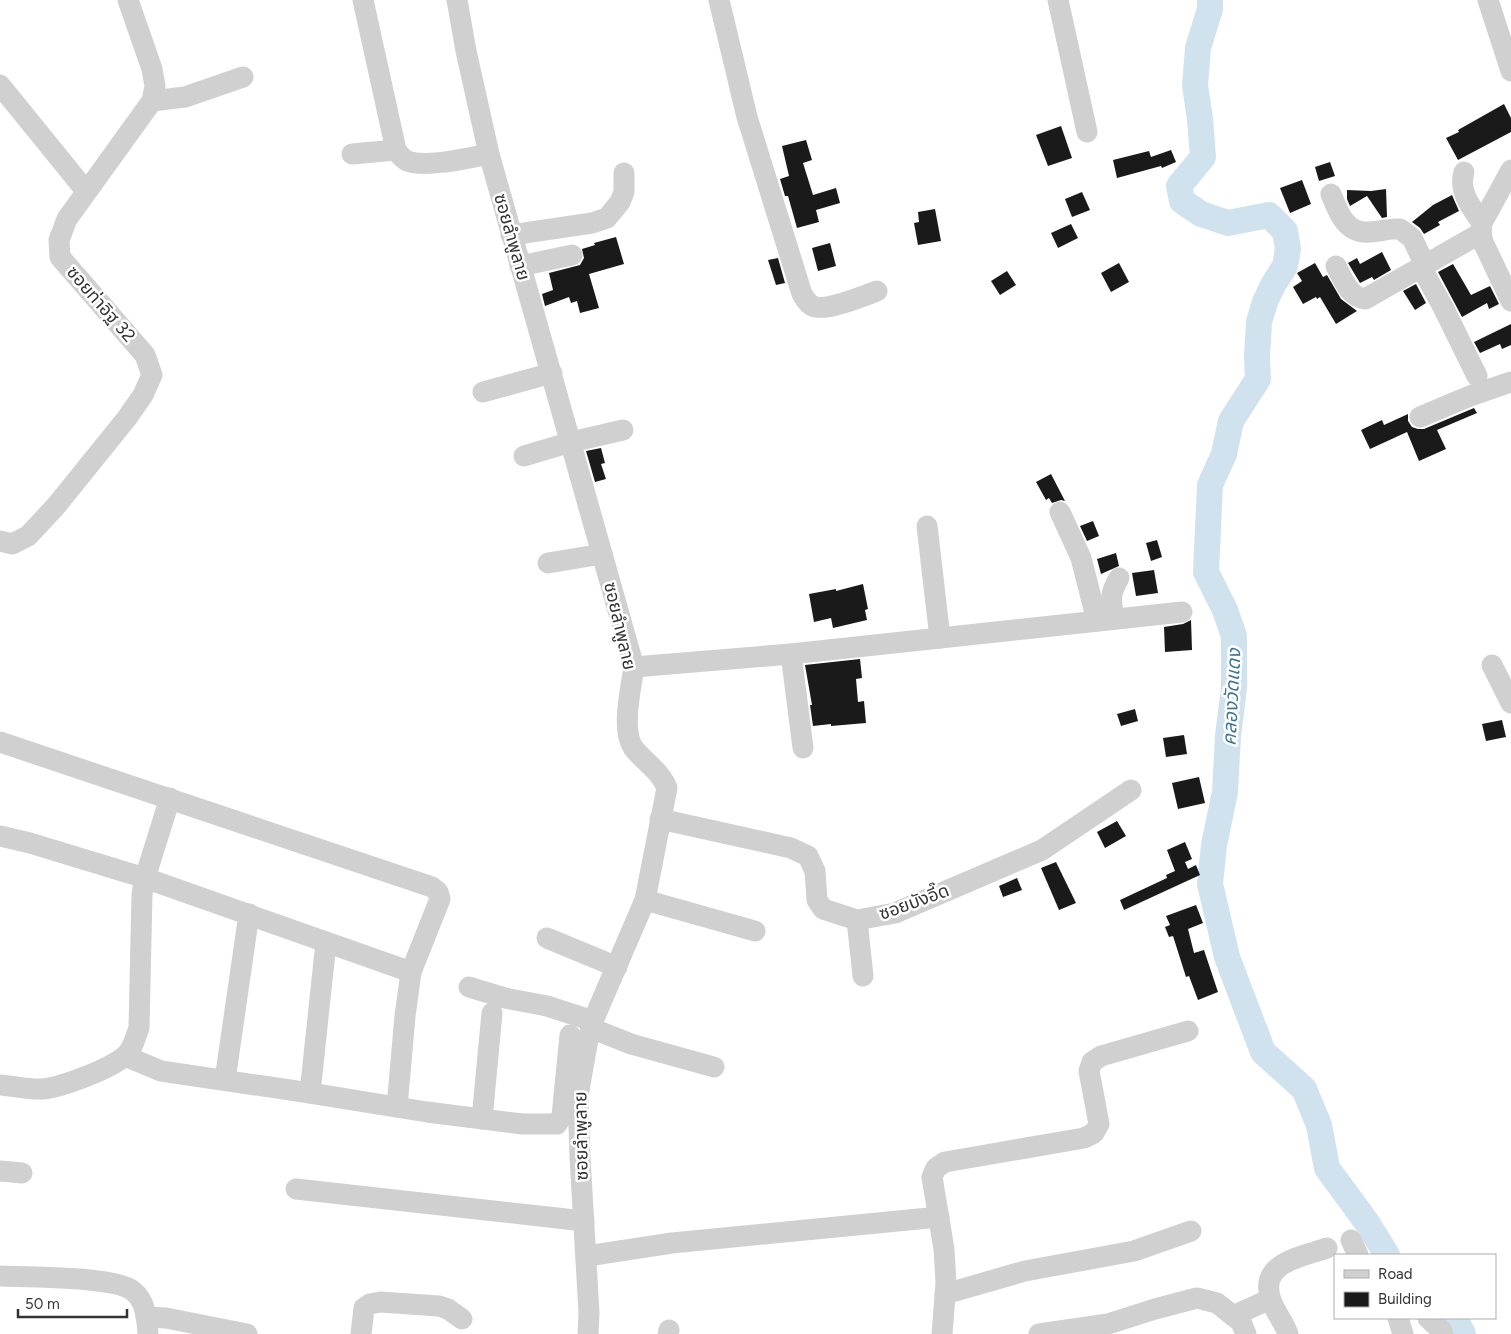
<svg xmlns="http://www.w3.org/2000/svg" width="1511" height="1334" font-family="Figtree,'Noto Sans Thai',sans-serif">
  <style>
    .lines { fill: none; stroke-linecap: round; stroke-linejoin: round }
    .river { stroke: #cfe2ee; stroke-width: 26 }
    .building { fill: #1a1a1a }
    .minor { stroke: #d0d0d0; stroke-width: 21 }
    .labels { text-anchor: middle; stroke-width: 5; stroke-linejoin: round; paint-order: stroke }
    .street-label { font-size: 18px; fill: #333; stroke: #fff }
    .water-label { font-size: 19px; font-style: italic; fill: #3f7597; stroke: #fff }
  </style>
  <rect width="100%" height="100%" fill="#fff"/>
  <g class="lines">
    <g class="river">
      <path d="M 1210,0 L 1210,9 L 1198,48 L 1195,85 L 1200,119 L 1203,157 L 1179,186 L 1182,201 L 1201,214 L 1228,223 L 1269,215 L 1285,231 L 1288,249 L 1285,266 L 1273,285 L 1265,302 L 1259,322 L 1257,356 L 1258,379 L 1231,421 L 1224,454 L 1210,485 L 1206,572 L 1225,610 L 1234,636 L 1234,688 L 1228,736 L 1225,792 L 1214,845 L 1210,884 L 1227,957 L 1263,1052 L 1304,1089 L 1319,1125 L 1327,1168 L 1368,1224 L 1387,1255"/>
      <path d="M 1455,1318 L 1463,1334"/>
    </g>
  </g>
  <g class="building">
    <path d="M 1504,104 L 1511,118 L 1511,132 L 1458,160 L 1446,138 L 1459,132 L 1458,130 Z"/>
    <path d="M 1061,126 L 1072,158 L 1048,166 L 1036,135 Z"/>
    <path d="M 806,140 L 812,160 L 803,163 L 813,195 L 836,188 L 840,203 L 816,210 L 819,222 L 797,228 L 788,196 L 785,196 L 780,179 L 789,176 L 782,146 Z"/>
    <path d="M 1171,150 L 1176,162 L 1162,168 L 1161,166 L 1117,178 L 1113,160 L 1149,151 L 1151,157 Z"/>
    <path d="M 1330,162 L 1335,176 L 1319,181 L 1315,167 Z"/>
    <path d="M 1302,180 L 1311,204 L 1290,213 L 1280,188 Z"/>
    <path d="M 1386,189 L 1387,217 L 1382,218 L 1367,196 L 1350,206 L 1347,199 L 1347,190 L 1371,191 Z"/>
    <path d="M 1082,192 L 1090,210 L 1072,217 L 1065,199 Z"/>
    <path d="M 1452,195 L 1459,211 L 1438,222 L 1440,225 L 1424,234 L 1420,228 L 1412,222 L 1433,205 Z"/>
    <path d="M 935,209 L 941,241 L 918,245 L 914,223 L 919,222 L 918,212 Z"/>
    <path d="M 1071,224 L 1078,238 L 1058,248 L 1051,233 Z"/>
    <path d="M 616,237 L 624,264 L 589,274 L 599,308 L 580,313 L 577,301 L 571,303 L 569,297 L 545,306 L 542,294 L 553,290 L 549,273 L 580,265 L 584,258 L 582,249 L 595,245 L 594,243 Z"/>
    <path d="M 830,243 L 836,266 L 818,271 L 812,248 Z"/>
    <path d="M 1382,252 L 1391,270 L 1374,280 L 1372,277 L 1360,283 L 1348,263 L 1357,258 L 1360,264 Z"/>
    <path d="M 778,258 L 785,283 L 776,285 L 768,260 Z"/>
    <path d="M 1119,263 L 1129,282 L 1111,292 L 1101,273 Z"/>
    <path d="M 1315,263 L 1323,277 L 1327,275 L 1341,299 L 1357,311 L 1336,324 L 1320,297 L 1317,299 L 1316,297 L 1303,304 L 1293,287 L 1302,281 L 1297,273 Z"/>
    <path d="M 1453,264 L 1471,295 L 1490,286 L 1499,304 L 1489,309 L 1487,303 L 1462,317 L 1438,272 Z"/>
    <path d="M 1007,271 L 1016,285 L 1000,295 L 991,281 Z"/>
    <path d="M 1416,284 L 1426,303 L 1415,310 L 1403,291 Z"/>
    <path d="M 1511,324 L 1511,345 L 1502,349 L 1500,344 L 1480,353 L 1474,342 Z"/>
    <path d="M 1474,408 L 1477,413 L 1437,430 L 1446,449 L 1419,461 L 1407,432 L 1370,449 L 1361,430 L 1382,420 L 1384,425 L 1408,414 L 1408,421 L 1412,427 L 1418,429 L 1424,429 Z"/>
    <path d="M 601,448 L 605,463 L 601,464 L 606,479 L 595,482 L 586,451 Z"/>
    <path d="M 1051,474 L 1065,501 L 1061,500 L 1052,503 L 1049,498 L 1046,500 L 1036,482 Z"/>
    <path d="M 1093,521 L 1099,536 L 1087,541 L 1080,526 Z"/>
    <path d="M 1157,540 L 1162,557 L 1151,561 L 1146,543 Z"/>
    <path d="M 1116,553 L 1119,566 L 1101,574 L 1097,559 Z"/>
    <path d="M 1154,570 L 1158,593 L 1136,596 L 1132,573 Z"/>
    <path d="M 863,584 L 868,609 L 865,610 L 867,620 L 833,628 L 831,618 L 814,622 L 809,594 L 836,589 L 836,591 Z"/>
    <path d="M 1191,620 L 1192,650 L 1165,652 L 1164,627 L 1183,624 Z"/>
    <path d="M 860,659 L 862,678 L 856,679 L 858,702 L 864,701 L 866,723 L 831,726 L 831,724 L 813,726 L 810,705 L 812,705 L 805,665 Z"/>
    <path d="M 1135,709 L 1138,721 L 1121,726 L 1117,714 Z"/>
    <path d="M 1502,720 L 1506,737 L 1486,741 L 1482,724 Z"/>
    <path d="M 1184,735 L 1187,754 L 1166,757 L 1163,738 Z"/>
    <path d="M 1199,777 L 1205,803 L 1178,809 L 1172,783 Z"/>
    <path d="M 1117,821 L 1126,836 L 1105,848 L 1097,832 Z"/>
    <path d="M 1185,842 L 1192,859 L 1185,862 L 1188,869 L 1196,865 L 1200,875 L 1124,910 L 1120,900 L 1167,878 L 1166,875 L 1175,871 L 1167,850 Z"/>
    <path d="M 1056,862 L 1076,903 L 1059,910 L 1041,868 Z"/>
    <path d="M 1017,878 L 1022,890 L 1003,897 L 999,886 Z"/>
    <path d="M 1196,905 L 1203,923 L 1188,929 L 1194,953 L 1204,950 L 1218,992 L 1198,1000 L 1189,976 L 1186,977 L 1173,936 L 1169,937 L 1165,927 L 1170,925 L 1166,916 Z"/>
  </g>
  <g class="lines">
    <g class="minor">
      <path d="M 363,0 L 396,150 C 399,154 403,159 407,161 C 427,168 468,158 489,154"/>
      <path d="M 457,0 L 466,51 L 489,154 L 634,667 C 631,688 620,733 635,750 C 646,763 661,772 667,788 L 645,900 L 593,1021 L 588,1039 L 578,1096 L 580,1157 L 589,1313 L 588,1334"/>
      <path d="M 719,0 L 747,117 L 802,294 C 806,300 809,306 816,307 C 829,310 864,296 877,291"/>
      <path d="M 1058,0 L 1087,132"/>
      <path d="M 1488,0 L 1511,71"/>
      <path d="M 0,85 L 86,191"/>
      <path d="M 152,101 L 185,97 L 243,77"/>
      <path d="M 352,154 L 396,150"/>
      <path d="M 1511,170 L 1482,223 L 1481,233 L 1483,242 L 1511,301"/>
      <path d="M 1464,172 C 1458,191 1471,207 1482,223"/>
      <path d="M 1331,194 C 1338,212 1346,234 1369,232 C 1380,232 1389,228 1400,229 L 1412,238 L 1425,265"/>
      <path d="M 511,235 L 592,223 L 607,218 L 620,202 L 624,192 L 624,173"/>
      <path d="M 520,266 L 572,255"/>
      <path d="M 1336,266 C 1343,279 1349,297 1365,299 L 1481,233"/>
      <path d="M 1421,267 L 1443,307 L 1477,376"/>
      <path d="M 483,392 L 552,373"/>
      <path d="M 1420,417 L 1470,396 L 1511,382"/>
      <path d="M 524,456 L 571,442 L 623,430"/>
      <path d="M 1060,512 L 1081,558 L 1097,621"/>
      <path d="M 927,526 L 940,638"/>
      <path d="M 0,541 L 12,544 L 28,536 L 56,506 L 127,418 L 143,395 L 152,375 L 145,355 L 60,257 L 59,240 L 67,219 L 152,101 L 155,86 L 152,69 L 128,0"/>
      <path d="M 548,563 L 602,554"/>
      <path d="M 1114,619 C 1111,600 1109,595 1119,578"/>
      <path d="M 791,654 L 803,748"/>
      <path d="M 1492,665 L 1511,703"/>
      <path d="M 634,667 L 791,654 L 1182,612"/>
      <path d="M 0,742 L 432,887 L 438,892 L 440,899 L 411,972 L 405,1016 L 397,1107"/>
      <path d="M 660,819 L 791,848 L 808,856 L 815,871 L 817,900 L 823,909 L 857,920 L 895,913 L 1042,850 L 1131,790"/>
      <path d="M 0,836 L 30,843 L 145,878 L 411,972"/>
      <path d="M 645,900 L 755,931"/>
      <path d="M 857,920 L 863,976"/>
      <path d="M 547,938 L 617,967"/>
      <path d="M 469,987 L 505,998 L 547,1006 L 593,1021"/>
      <path d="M 591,1028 L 631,1044 L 714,1067"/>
      <path d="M 125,1056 L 161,1071 L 310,1093 L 427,1112 L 522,1124 L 557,1124 L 562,1116 L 570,1035"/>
      <path d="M 225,1080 L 249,914"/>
      <path d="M 0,1085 C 14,1086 29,1090 43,1089 C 62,1087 110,1069 125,1056 C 133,1049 135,1038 139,1028 L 142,894 L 145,878 L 170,798"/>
      <path d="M 310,1093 L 326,942"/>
      <path d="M 482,1119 L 492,1013"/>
      <path d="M 0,1171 L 22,1173"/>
      <path d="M 296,1189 L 584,1221"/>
      <path d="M 1351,1240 L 1358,1255"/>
      <path d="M 587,1256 L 672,1243 L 939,1217"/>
      <path d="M 0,1276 C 27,1277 115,1276 133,1291 C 146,1301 147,1320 148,1334"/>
      <path d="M 945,1294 L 1025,1271 L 1134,1251 L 1191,1231"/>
      <path d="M 1233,1316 L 1270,1299"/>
      <path d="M 146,1317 L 166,1318 L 247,1334"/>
      <path d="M 1398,1318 L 1403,1334"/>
      <path d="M 1428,1318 L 1442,1331 L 1443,1334"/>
      <path d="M 361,1334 L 364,1308 L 370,1304 L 380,1302 L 439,1306 L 448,1309 L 462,1319"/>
      <path d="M 668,1334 L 669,1330"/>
      <path d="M 942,1334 L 946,1283 L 944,1249 L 932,1177 L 936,1168 L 945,1162 L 1084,1138 L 1094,1133 L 1099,1124 L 1089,1071 L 1092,1062 L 1101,1056 L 1188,1031"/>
      <path d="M 1039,1334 L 1108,1324 L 1155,1309 L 1197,1298 L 1217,1303 L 1241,1322 L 1246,1334"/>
      <path d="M 1288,1334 C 1284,1322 1275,1312 1271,1300 C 1258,1262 1302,1257 1327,1248"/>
    </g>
  </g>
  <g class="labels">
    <g class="street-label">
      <text transform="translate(512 237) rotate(74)" y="6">ซอยลำพูลาย</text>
      <text transform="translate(101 304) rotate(49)" y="6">ซอยท่าอิฐ 32</text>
      <text transform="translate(620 626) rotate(77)" y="6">ซอยลำพูลาย</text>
      <text transform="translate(914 902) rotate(-20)" y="6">ซอยบังอี๊ด</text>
      <text transform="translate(581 1136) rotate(-91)" y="6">ซอยลำพูลาย</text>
    </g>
    <g class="water-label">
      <text transform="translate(1231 697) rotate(-87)" y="7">คลองวัดแดง</text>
    </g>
  </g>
  <rect x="1334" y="1254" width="162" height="65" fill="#ffffff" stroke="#adadad"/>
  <rect x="1344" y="1270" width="25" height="8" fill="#d0d0d0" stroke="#adadad"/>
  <text x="1378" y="1279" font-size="15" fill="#333333">Road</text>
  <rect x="1344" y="1292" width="25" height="15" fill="#1a1a1a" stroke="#adadad"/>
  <text x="1378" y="1304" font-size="15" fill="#333333">Building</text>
  <path d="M18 1309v8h109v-8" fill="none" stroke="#333333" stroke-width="2.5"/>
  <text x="25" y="1309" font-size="15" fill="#333333" stroke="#ffffff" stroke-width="4" paint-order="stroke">50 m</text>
</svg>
